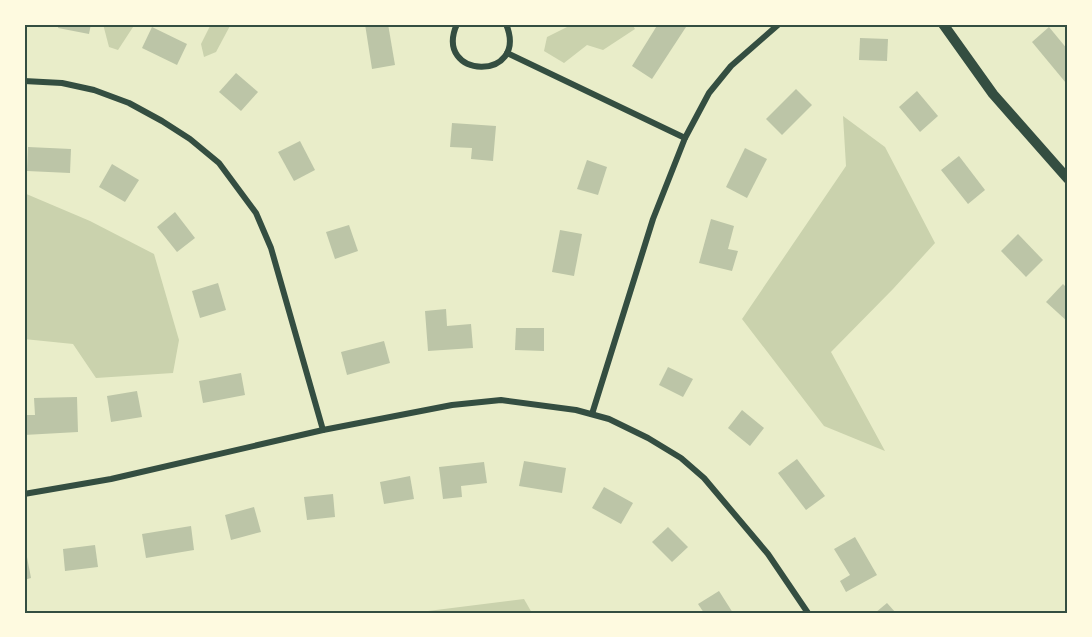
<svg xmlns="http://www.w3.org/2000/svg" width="1092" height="637" font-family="Poppins,sans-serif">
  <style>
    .green { fill: #cad2ad }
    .building { fill: #bcc5a7 }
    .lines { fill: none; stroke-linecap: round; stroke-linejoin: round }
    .minor { stroke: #344e41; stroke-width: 6 }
    .tertiary { stroke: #344e41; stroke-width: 10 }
    .neatline { fill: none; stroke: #344e41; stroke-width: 2 }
  </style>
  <rect width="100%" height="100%" fill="#e9edc9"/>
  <g class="green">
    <path d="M 103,24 L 135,24 L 118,50 L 109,47 Z"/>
    <path d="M 211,24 L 231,24 L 216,52 L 204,57 L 201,44 Z"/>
    <path d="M 571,24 L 632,24 L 635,29 L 603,50 L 587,45 L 564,63 L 544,51 L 547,37 L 569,26 Z"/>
    <path d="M 843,116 L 885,147 L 935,243 L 893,289 L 831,352 L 885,451 L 824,426 L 742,319 L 846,166 Z"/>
    <path d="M 24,193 L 90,221 L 154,254 L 179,340 L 173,373 L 96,378 L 73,344 L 24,339 Z"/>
    <path d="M 524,599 L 532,613 L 412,613 Z"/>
  </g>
  <g class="building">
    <path d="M 59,24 L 91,24 L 89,34 L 58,28 Z"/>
    <path d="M 365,24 L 388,24 L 395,65 L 372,69 Z"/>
    <path d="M 658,24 L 681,24 L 686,27 L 652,79 L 632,66 Z"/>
    <path d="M 152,27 L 187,44 L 177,65 L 142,48 Z"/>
    <path d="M 1049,27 L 1068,50 L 1068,81 L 1066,83 L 1032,42 Z"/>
    <path d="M 860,38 L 888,39 L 887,61 L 859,60 Z"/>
    <path d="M 236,73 L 258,92 L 241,111 L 219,92 Z"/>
    <path d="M 796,89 L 812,105 L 782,135 L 766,119 Z"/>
    <path d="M 917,91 L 938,116 L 920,132 L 899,107 Z"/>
    <path d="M 452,123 L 496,126 L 493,161 L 471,159 L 472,148 L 450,147 Z"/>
    <path d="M 300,141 L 315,170 L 294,181 L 278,152 Z"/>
    <path d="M 28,147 L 71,149 L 70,173 L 27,171 Z"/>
    <path d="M 745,148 L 767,159 L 747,198 L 726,187 Z"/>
    <path d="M 959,156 L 985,190 L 968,204 L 941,170 Z"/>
    <path d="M 587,160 L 607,167 L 598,195 L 577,189 Z"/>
    <path d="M 112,164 L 139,180 L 125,202 L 99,187 Z"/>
    <path d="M 175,212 L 195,238 L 177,252 L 157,227 Z"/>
    <path d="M 711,219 L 734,226 L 728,249 L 738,251 L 732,271 L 699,263 Z"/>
    <path d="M 349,225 L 358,251 L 335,259 L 326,232 Z"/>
    <path d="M 560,230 L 582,234 L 574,276 L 552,272 Z"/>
    <path d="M 1018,234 L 1043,260 L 1026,277 L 1001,251 Z"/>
    <path d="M 218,283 L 226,310 L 200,318 L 192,291 Z"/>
    <path d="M 1063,284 L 1068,289 L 1068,322 L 1046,302 Z"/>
    <path d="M 446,309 L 447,326 L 471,324 L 473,348 L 428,351 L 425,311 Z"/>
    <path d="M 516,328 L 544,328 L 544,351 L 515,350 Z"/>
    <path d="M 384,341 L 390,363 L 347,375 L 341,352 Z"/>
    <path d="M 668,367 L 693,379 L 683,397 L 659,385 Z"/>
    <path d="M 241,373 L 245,395 L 203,403 L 199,381 Z"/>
    <path d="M 137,391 L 142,417 L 111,422 L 107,396 Z"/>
    <path d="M 77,397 L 78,432 L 24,435 L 24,415 L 35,415 L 34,398 Z"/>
    <path d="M 742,410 L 764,428 L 750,446 L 728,428 Z"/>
    <path d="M 797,459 L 825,496 L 806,510 L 778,473 Z"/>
    <path d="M 524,461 L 566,468 L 562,493 L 519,486 Z"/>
    <path d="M 484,462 L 487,483 L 461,486 L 462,497 L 443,499 L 439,467 Z"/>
    <path d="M 410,476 L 414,499 L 384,504 L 380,482 Z"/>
    <path d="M 604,487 L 633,503 L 621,524 L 592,508 Z"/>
    <path d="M 333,494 L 335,517 L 307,520 L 304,497 Z"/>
    <path d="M 254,507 L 261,532 L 231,540 L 225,515 Z"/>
    <path d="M 191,526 L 194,550 L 146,558 L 142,534 Z"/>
    <path d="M 668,527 L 688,547 L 672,562 L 652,542 Z"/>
    <path d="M 855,537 L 877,575 L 846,592 L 840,581 L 850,575 L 834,549 Z"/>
    <path d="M 95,545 L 98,567 L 65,571 L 63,549 Z"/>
    <path d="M 24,557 L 27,557 L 31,578 L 24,580 Z"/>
    <path d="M 719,591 L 733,613 L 704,613 L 698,604 Z"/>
    <path d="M 887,603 L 896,613 L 875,613 Z"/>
  </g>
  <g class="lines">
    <g class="minor">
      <path d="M 457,24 C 432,80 530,82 506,24"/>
      <path d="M 507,53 L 685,138"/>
      <path d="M 24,81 L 62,83 L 94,90 L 129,103 L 162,121 L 190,139 L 219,163 L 256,213 L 271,248 L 323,430"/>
      <path d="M 592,414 L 653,219 L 685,138 L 709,93 L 731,66 L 779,24"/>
      <path d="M 24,494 L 111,479 L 323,430 L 452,405 L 501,400 L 576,410 L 609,419 L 648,438 L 681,458 L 704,478 L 768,554 L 808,613"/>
    </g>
    <path class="tertiary" d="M 943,24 L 993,94 L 1068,179"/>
  </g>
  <rect width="1092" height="637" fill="none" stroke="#fefae0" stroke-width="51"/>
  <rect x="26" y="26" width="1040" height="586" class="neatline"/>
</svg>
